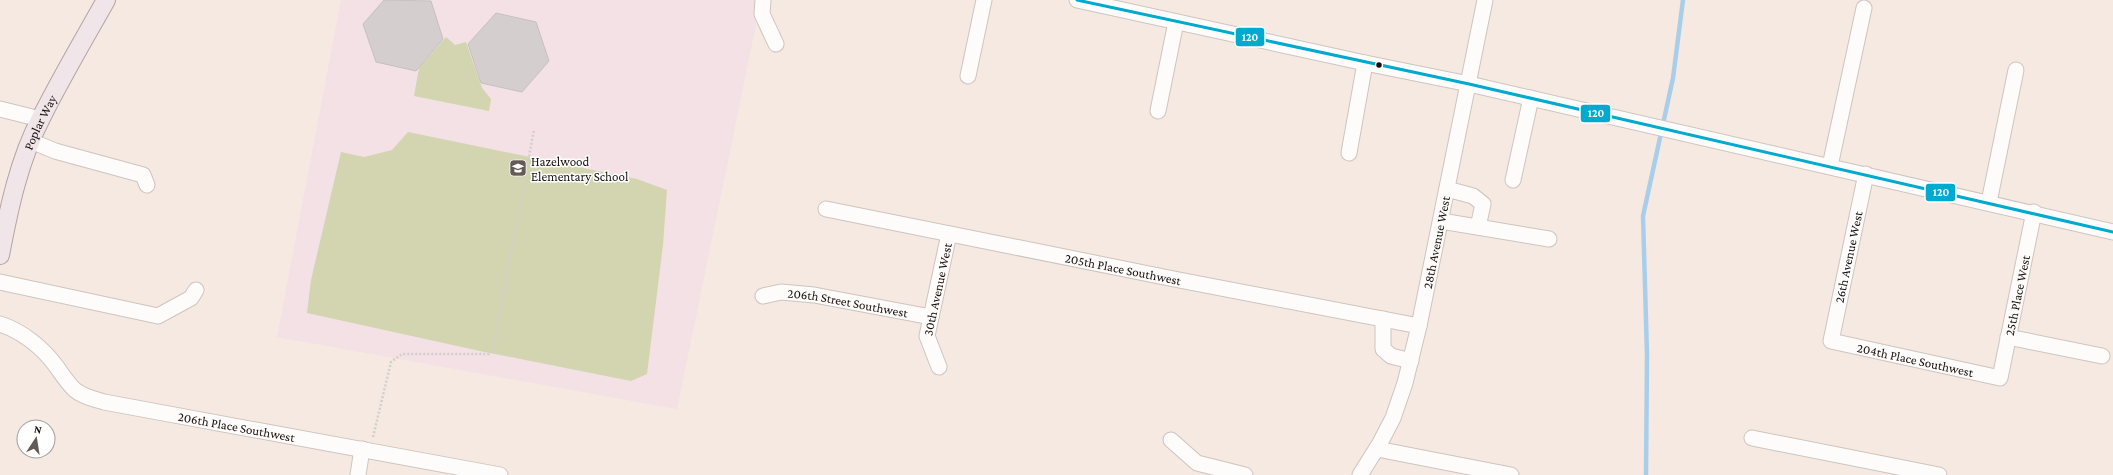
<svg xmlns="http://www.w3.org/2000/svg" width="2113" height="475" font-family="'Crimson Pro',serif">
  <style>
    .education { fill: #f3e1e5 }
    .green { fill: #d2d5af }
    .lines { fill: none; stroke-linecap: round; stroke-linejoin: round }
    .stream { stroke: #a9ceea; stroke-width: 4.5 }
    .building { fill: #d5cece; stroke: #c7c0c0 }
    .minor-casing { stroke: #cec4bf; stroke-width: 17 }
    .major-casing { stroke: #b5a2a4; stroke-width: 20 }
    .path { stroke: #d2cfcd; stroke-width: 2.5; stroke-dasharray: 2 2; stroke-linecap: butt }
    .minor { stroke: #fefcfb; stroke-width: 15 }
    .major { stroke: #f0e6e9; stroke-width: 18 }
    .bus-1-casing { stroke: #fff; stroke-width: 6 }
    .bus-1 { stroke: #00a9ce; stroke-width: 3 }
    .bus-dot { fill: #170f0b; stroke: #fff; stroke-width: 1.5 }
    .labels { text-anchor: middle; stroke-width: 3; stroke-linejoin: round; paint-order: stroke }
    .street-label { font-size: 13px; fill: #170f0b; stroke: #fff }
    .poi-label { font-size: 13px; fill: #170f0b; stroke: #fff; text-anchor: start }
    .line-badge { stroke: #fff; stroke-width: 1.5 }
    .badge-label { font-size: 11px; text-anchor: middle; font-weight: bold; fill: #fff }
  </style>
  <rect width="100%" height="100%" fill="#f5e9e2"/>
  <path class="education" d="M 341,0 L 761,0 L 677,409 L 277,337 Z"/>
  <g class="green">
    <path d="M 446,37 L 455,45 L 466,42 L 482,88 L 491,99 L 489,111 L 414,96 L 419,68 Z"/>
    <path d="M 408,132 L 637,179 L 667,190 L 663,245 L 647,374 L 631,381 L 480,351 L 307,313 L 311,280 L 341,152 L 364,157 L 392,150 Z"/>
  </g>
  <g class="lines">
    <path class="stream" d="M 1646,475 L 1647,355 L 1643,216 L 1673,78 L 1683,0"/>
  </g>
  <g class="building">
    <path d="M 384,0 L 431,1 L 443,39 L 416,71 L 376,62 L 363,24 Z"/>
    <path d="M 496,13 L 536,22 L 549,61 L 522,92 L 481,83 L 468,44 Z"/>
  </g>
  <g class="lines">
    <defs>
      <g id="minor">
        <path d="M 763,0 L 762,14 L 776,44"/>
        <path d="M 1077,0 L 1365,63 L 1469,84 L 2113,232"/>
        <path d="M 968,76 L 984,0"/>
        <path d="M 0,109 L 40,119"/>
        <path d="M 1158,111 L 1176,22"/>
        <path d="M 31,141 L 55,151 L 143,175 L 147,185"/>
        <path d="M 1349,153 L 1365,63"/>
        <path d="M 1830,166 L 1864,8"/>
        <path id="s1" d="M 1866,174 L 1831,341 L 2000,378 L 2034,212"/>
        <path d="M 1513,180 L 1531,98"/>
        <path d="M 1447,189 L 1473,196 L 1483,204 L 1478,227"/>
        <path d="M 1989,202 L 2016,70"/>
        <path id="s2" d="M 826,209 L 1179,280 L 1419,326"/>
        <path d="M 1441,221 L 1549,239"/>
        <path d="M 0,282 L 158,316 L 191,298 L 196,290"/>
        <path id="s3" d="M 763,296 L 781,292 L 814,295 L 931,317"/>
        <path d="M 1383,319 L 1383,349 L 1391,356 L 1411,361"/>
        <path id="s4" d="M 0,324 C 22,331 43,348 56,366 C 62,374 68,384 75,390 C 83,397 95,399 104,402 L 500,475"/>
        <path d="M 2008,337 L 2102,356"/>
        <path id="s5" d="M 939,367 L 927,336 L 949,234"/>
        <path d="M 1752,438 L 1939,475"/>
        <path d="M 1171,440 L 1197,463 L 1245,475"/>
        <path d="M 1377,449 L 1511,475"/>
        <path d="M 358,475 L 362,449"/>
        <path id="s6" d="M 1360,475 L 1380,443 L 1393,418 L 1405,383 L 1419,326 L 1485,0"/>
      </g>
      <g id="major">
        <path id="s7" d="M 0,255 C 9,208 19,160 41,118 C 61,78 84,39 106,0"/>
      </g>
    </defs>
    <use href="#minor" class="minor-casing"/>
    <use href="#major" class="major-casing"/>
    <path class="path" d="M 373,437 L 391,362 L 402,354 L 489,354 L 493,349 L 534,130"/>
    <use href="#minor" class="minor"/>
    <use href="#major" class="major"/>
    <defs>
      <path id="bus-1" d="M 1077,0 L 1469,84 L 2113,232"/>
    </defs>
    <use href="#bus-1" class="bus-1-casing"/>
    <use href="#bus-1" class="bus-1"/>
  </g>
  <defs>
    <symbol id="school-square" viewBox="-11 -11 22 22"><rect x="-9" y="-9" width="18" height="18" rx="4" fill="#655b56" stroke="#fff"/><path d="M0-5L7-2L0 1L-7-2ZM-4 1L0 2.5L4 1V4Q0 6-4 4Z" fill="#fff"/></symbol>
  </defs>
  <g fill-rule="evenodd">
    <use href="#school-square" x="508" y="158" width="20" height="20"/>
  </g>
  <circle class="bus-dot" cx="1379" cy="65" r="3.5"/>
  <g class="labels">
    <g class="street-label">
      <text dy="5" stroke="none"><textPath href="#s7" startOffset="139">Poplar Way</textPath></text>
      <text dy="5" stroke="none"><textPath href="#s6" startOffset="247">28th Avenue West</textPath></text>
      <text transform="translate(1848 257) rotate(-78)" y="5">26th Avenue West</text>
      <text dy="5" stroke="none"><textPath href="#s2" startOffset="303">205th Place Southwest</textPath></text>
      <text dy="5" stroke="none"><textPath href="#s5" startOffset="81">30th Avenue West</textPath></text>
      <text dy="5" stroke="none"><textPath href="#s1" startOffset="428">25th Place West</textPath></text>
      <text dy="5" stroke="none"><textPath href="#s3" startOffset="86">206th Street Southwest</textPath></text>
      <text dy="5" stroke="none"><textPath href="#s1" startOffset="257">204th Place Southwest</textPath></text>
      <text dy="5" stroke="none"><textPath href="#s4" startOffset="268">206th Place Southwest</textPath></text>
    </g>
    <g class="poi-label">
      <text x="531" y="166">Hazelwood<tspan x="531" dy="15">Elementary School</tspan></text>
    </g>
  </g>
  <g class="line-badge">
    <rect x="1235" y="27" width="30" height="20" rx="4" fill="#00a9ce"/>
    <rect x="1580" y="104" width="31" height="19" rx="4" fill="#00a9ce"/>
    <rect x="1925" y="183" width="31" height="19" rx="4" fill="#00a9ce"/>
  </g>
  <g class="badge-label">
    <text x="1250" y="41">120</text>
    <text x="1596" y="117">120</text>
    <text x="1941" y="196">120</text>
  </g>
  <g transform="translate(36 439) rotate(12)"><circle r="19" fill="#ffffff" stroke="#a29f9d"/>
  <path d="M0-3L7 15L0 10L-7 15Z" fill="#655b56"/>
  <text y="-6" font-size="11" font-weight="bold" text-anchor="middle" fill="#170f0b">N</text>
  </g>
</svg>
